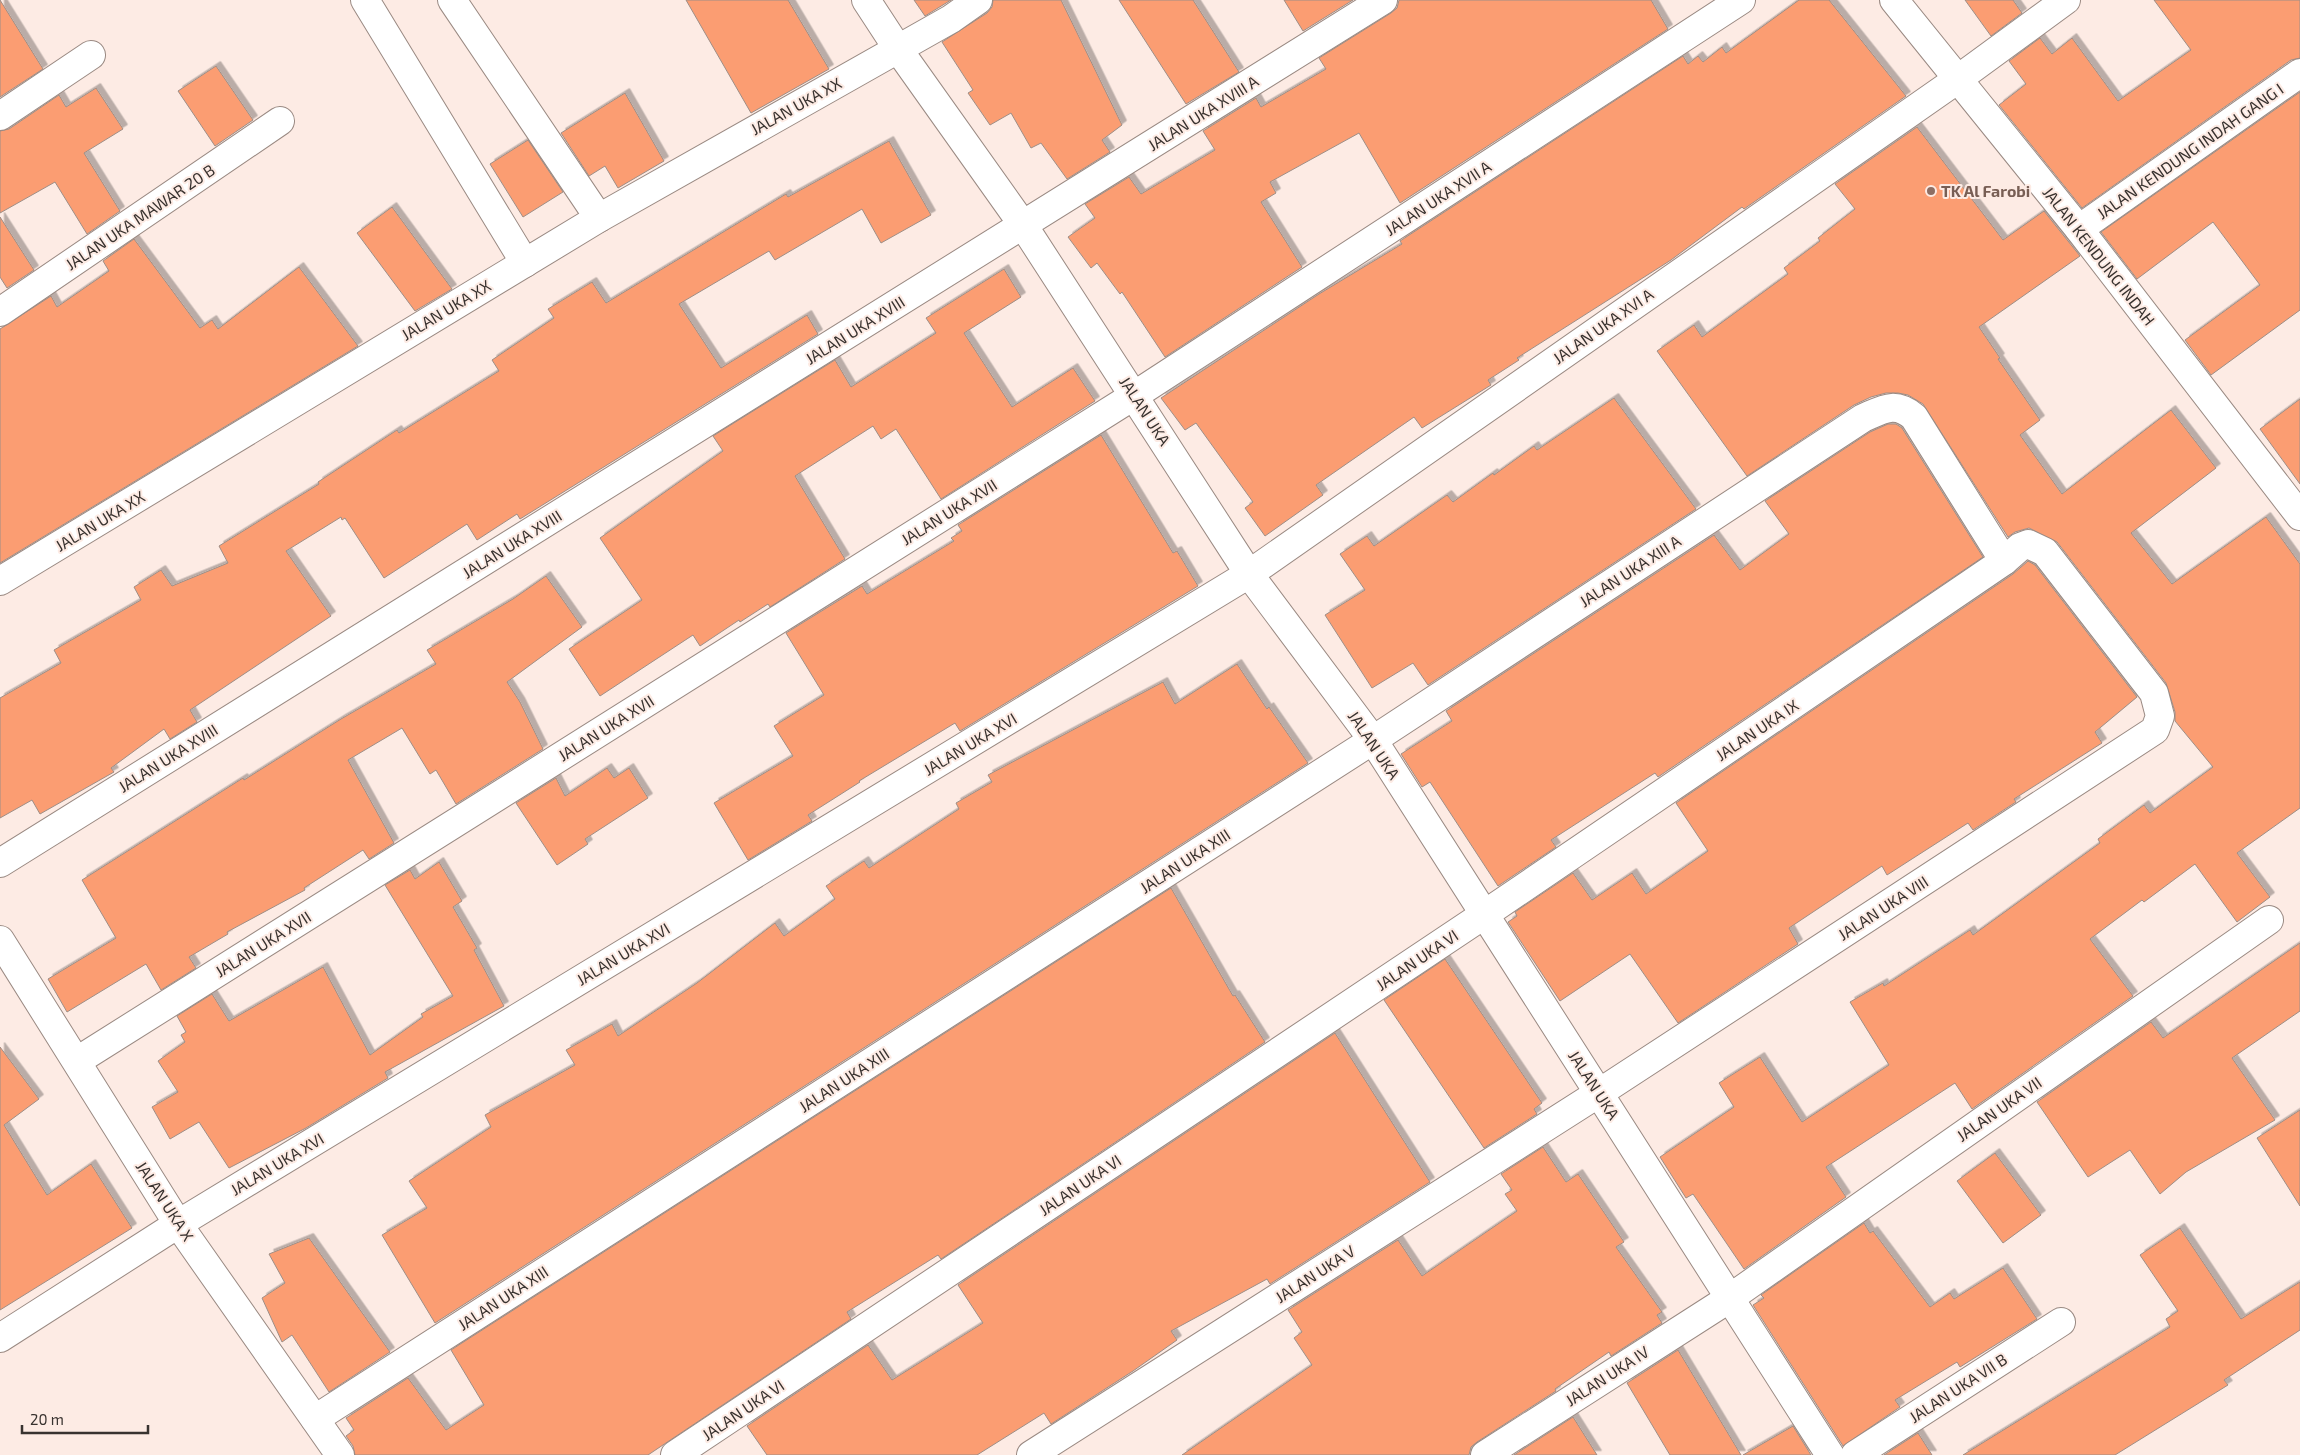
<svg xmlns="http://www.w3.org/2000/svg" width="2300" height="1455" font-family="'Exo 2',sans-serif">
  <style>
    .building { fill: #fb9d72; stroke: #9e8e86; filter: url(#shadow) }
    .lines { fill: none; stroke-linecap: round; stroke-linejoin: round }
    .minor-casing { stroke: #9a8a83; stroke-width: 30 }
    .minor { stroke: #fff; stroke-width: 28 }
    .education-dot { fill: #8d6e63; stroke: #fdebe4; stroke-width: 2 }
    .labels { text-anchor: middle; stroke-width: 4; stroke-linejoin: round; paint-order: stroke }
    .street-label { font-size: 16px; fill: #38322f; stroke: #fdebe4 }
    .education-label { font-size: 16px; font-weight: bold; fill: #785e54; stroke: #fdebe4; text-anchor: start }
  </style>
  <defs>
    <filter id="shadow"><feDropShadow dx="4.5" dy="-4.5" stdDeviation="0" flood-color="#0004"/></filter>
  </defs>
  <rect width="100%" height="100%" fill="#fdebe4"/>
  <g class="building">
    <path d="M 0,0 L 43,69 L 0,97 Z"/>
    <path d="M 686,0 L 788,0 L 829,69 L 751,113 Z"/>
    <path d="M 914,0 L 951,0 L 925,16 Z"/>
    <path d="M 993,0 L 1061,0 L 1122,125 L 1102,140 L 1110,152 L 1067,179 L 1041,143 L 1031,148 L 1011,113 L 990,125 L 968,93 L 973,90 L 942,42 L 987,13 L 992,7 Z"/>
    <path d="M 1119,0 L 1193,0 L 1239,72 L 1186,104 Z"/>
    <path d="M 1284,0 L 1353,0 L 1303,31 Z"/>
    <path d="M 1399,0 L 1651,0 L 1668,29 L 1400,203 L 1359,133 L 1270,182 L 1276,193 L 1261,202 L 1302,267 L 1165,357 L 1122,292 L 1120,294 L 1097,263 L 1091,268 L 1068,237 L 1095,218 L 1085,204 L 1129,177 L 1141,194 L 1215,150 L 1203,131 L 1256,98 L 1261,107 L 1326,69 L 1319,58 L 1391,13 L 1397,8 Z"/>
    <path d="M 1799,0 L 1829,0 L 1906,96 L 1744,209 L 1742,207 L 1671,260 L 1517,358 L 1519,360 L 1488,380 L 1491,385 L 1422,428 L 1414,417 L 1316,485 L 1323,495 L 1265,536 L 1245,508 L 1253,502 L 1196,423 L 1185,430 L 1161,398 L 1319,294 L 1402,244 L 1400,241 L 1683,56 L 1688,64 L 1698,56 L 1703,62 L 1722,47 L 1726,53 Z"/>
    <path d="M 1965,0 L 2013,0 L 2022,13 L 1991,36 Z"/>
    <path d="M 2154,0 L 2300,0 L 2300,58 L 2291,60 L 2082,208 L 1999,105 L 2026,84 L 2009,61 L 2040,38 L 2052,54 L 2072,38 L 2118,101 L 2191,50 Z"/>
    <path d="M 216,66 L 253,120 L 215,146 L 178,91 Z"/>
    <path d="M 96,88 L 123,129 L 84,153 L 120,211 L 87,234 L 55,182 L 0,213 L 0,131 L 9,129 L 59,95 L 66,107 Z"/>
    <path d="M 2300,92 L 2300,310 L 2211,375 L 2185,340 L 2260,285 L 2213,222 L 2137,279 L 2101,232 Z"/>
    <path d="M 625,93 L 664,161 L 618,188 L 605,166 L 589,176 L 561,133 Z"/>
    <path d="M 1917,127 L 2003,240 L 2044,211 L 2080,256 L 1979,327 L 2000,358 L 1998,359 L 2040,420 L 2020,435 L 2062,494 L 2171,410 L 2216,468 L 2131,533 L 2172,584 L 2266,517 L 2300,564 L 2300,808 L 2237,853 L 2270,897 L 2237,922 L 2195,864 L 2144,902 L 2142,900 L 2090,939 L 2133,996 L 1972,1109 L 1955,1083 L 1826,1167 L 1846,1197 L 1744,1269 L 1693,1194 L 1686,1198 L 1660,1157 L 1734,1107 L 1719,1083 L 1760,1057 L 1802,1122 L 1889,1065 L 1850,1002 L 1883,983 L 1884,986 L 1970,930 L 1973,935 L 2100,843 L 2098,839 L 2144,805 L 2150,813 L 2213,767 L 2175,721 L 2175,712 L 2166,683 L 2057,542 L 2029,528 L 2015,532 L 2008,537 L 1923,404 L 1908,395 L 1898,393 L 1886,393 L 1871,397 L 1854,405 L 1747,476 L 1657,351 L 1694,325 L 1702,337 L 1788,274 L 1784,268 L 1820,241 L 1818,238 L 1855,209 L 1835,184 Z"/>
    <path d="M 528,140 L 563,192 L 523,217 L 490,164 Z"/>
    <path d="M 889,141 L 931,215 L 881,243 L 862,209 L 775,260 L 769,251 L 679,304 L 721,368 L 807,315 L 818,334 L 520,519 L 517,514 L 477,540 L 467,524 L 384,578 L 345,518 L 342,520 L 341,517 L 286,551 L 331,616 L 190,710 L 197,722 L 170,739 L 164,729 L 111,768 L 114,772 L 40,814 L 32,800 L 0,818 L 0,698 L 61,663 L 54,650 L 141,600 L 134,587 L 161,570 L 172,586 L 228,563 L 219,546 L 319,484 L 318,482 L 397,430 L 399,433 L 499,371 L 492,360 L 554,318 L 548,309 L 592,282 L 606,303 L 786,194 L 788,197 Z"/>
    <path d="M 392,207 L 452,289 L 415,311 L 357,233 Z"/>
    <path d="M 0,217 L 34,270 L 7,288 L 0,277 Z"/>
    <path d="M 134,239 L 200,328 L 212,320 L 218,329 L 299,267 L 358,346 L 0,563 L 0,329 L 51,296 L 57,307 L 109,271 L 103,261 Z"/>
    <path d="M 1004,269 L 1021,297 L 964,333 L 1012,407 L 1073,368 L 1095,401 L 941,499 L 896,429 L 881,439 L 873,426 L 795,476 L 845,559 L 770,607 L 768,604 L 740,622 L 739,620 L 700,646 L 693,635 L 600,696 L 569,649 L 642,600 L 600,538 L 723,451 L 713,436 L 835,360 L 851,387 L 936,333 L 926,318 Z"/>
    <path d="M 1614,398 L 1696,509 L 1428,685 L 1413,663 L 1372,688 L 1325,615 L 1365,590 L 1340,554 L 1367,536 L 1374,546 L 1447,495 L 1453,502 L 1493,473 L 1494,475 L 1534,446 L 1537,450 Z"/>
    <path d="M 2300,399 L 2300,484 L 2260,429 Z"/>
    <path d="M 1888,424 L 1896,424 L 1902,428 L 1983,557 L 1658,777 L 1655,773 L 1551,840 L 1556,847 L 1498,886 L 1430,782 L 1422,787 L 1401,754 L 1452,721 L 1446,711 L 1714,535 L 1740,570 L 1789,534 L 1765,501 L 1870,432 Z"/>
    <path d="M 1101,435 L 1173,553 L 1177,551 L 1198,586 L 960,731 L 955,723 L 859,781 L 860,782 L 808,815 L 812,821 L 748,860 L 714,803 L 793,756 L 774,726 L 824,695 L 786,633 L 862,586 L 867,594 L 954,541 L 951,538 L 962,531 L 958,525 Z"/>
    <path d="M 2028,561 L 2035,565 L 2137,697 L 2095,732 L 2102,743 L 2014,799 L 2016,802 L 1973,830 L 1968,823 L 1887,875 L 1882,866 L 1789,928 L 1798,944 L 1678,1023 L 1630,954 L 1560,1001 L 1508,922 L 1517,916 L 1515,912 L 1573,873 L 1592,900 L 1632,873 L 1646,894 L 1708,851 L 1676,803 L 2013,574 Z"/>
    <path d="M 546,576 L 582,627 L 507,682 L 520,702 L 543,749 L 456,804 L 436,770 L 430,774 L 402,728 L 348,760 L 394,843 L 369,859 L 363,850 L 304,888 L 305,890 L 227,932 L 228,934 L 189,957 L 196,968 L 161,990 L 146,964 L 67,1012 L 48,979 L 116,938 L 82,880 L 243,778 L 244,780 L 341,719 L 436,664 L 427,650 L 513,599 Z"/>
    <path d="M 1237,664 L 1267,709 L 1269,707 L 1308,763 L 435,1323 L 382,1235 L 427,1208 L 409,1181 L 491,1127 L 485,1115 L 575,1065 L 566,1050 L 612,1024 L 618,1036 L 697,983 L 775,923 L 784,936 L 835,899 L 826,886 L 864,861 L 869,868 L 959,809 L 956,803 L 992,782 L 988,775 L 1163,682 L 1175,704 Z"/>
    <path d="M 607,768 L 614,778 L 629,768 L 648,798 L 585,839 L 588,844 L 557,865 L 516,803 L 556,778 L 565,796 Z"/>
    <path d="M 439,862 L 462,901 L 453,907 L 477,948 L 474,950 L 504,1006 L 385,1072 L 388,1078 L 306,1128 L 229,1168 L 199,1122 L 170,1139 L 152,1107 L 178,1092 L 158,1061 L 185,1042 L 181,1035 L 186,1032 L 177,1016 L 212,994 L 229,1021 L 323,967 L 370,1055 L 423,1017 L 421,1014 L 453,996 L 385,885 L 410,870 L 415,879 Z"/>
    <path d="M 1171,888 L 1233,996 L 1235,995 L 1265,1042 L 941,1259 L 938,1255 L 847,1312 L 851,1319 L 648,1455 L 355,1455 L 353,1446 L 346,1436 L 354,1430 L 346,1418 L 408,1378 L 446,1430 L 484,1405 L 451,1350 Z"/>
    <path d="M 2300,943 L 2300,1011 L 2232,1058 L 2275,1120 L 2186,1172 L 2160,1194 L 2130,1150 L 2088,1177 L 2037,1102 L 2151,1022 L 2163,1038 Z"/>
    <path d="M 1445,959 L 1542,1103 L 1534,1109 L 1537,1114 L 1484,1148 L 1384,1000 Z"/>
    <path d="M 1335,1033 L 1430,1182 L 1270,1284 L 1267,1279 L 1171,1331 L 1177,1340 L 1133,1371 L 1051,1424 L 1044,1413 L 977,1455 L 767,1455 L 747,1426 L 868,1345 L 892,1380 L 983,1323 L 958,1285 Z"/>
    <path d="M 0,1047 L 39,1099 L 4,1125 L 47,1195 L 91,1164 L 132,1228 L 0,1310 Z"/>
    <path d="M 2300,1110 L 2300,1206 L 2257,1138 Z"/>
    <path d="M 1543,1147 L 1566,1182 L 1578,1174 L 1624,1242 L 1616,1247 L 1662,1312 L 1657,1315 L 1662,1323 L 1611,1356 L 1609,1352 L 1555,1389 L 1556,1391 L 1477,1442 L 1471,1447 L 1469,1455 L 1182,1455 L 1312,1365 L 1294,1338 L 1302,1332 L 1288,1310 L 1398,1240 L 1422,1276 L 1517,1211 L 1505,1194 L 1512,1190 L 1501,1174 Z"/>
    <path d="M 1995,1153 L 2041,1215 L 2003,1243 L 1957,1181 Z"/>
    <path d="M 1864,1223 L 1870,1233 L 1873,1231 L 1930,1307 L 1950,1293 L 1954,1299 L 2003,1268 L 2037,1319 L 1960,1367 L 1957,1362 L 1895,1400 L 1900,1407 L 1843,1446 L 1753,1305 L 1764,1298 L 1761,1295 Z"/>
    <path d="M 2180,1228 L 2241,1319 L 2300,1282 L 2300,1330 L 2224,1380 L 2228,1385 L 2115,1455 L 1963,1455 L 2170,1327 L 2166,1319 L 2178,1311 L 2140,1255 Z"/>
    <path d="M 309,1238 L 390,1352 L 329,1392 L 292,1335 L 282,1342 L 262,1298 L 285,1283 L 269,1254 Z"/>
    <path d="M 1678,1350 L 1741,1455 L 1670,1455 L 1627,1383 Z"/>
    <path d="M 1573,1417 L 1597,1455 L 1514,1455 Z"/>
    <path d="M 1793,1426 L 1811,1455 L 1743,1455 Z"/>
    <path d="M 1918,1433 L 1932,1455 L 1884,1455 Z"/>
  </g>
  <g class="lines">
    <defs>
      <g id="minor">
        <path d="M 365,0 L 525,263"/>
        <path d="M 452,0 L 599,218"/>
        <path d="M 866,0 L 898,49 L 1023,225 L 1249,574 L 1373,740 L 1830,1455"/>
        <path d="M 1894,0 L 2079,229 L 2300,516"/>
        <path d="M 0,116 L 91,55"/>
        <path d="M 2079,229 L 2300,73"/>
        <path d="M 0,312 L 280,121"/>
        <path d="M 0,581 L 599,218 L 951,19 L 978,0"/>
        <path d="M 0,863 L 1383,0"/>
        <path d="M 0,940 L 178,1224 L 340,1455"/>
        <path d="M 77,1061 L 1135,395 L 1741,0"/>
        <path d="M 0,1338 L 178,1224 L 1249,574 L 1958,79 L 2066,0"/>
        <path d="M 315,1419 L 1373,740 L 1863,418 C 1884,409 1895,401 1914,417 L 2004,561"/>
        <path d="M 675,1455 L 1485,914 L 2004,561 L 2020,547 L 2028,544 L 2045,552 L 2154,693 L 2160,716 L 2155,730 L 1599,1093 L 1031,1455"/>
        <path d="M 1485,1455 L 1730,1298 L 2269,920"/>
        <path d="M 1855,1455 L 2061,1322"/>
      </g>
    </defs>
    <use href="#minor" class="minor-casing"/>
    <use href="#minor" class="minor"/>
  </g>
  <circle class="education-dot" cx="1931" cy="191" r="5"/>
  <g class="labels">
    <g class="street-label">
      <text transform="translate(796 106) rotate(-29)" y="6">JALAN UKA XX</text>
      <text transform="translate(1203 113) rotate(-32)" y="6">JALAN UKA XVIII A</text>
      <text transform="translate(2190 151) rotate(-35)" y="6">JALAN KENDUNG INDAH GANG I</text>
      <text transform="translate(1438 198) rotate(-33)" y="6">JALAN UKA XVII A</text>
      <text transform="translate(140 217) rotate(-34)" y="6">JALAN UKA MAWAR 20 B</text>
      <text transform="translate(2099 256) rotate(52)" y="6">JALAN KENDUNG INDAH</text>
      <text transform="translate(446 310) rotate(-31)" y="6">JALAN UKA XX</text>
      <text transform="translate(1603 326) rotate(-35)" y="6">JALAN UKA XVI A</text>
      <text transform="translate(855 330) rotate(-32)" y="6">JALAN UKA XVIII</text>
      <text transform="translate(1145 411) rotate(57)" y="6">JALAN UKA</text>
      <text transform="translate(949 512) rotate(-32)" y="6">JALAN UKA XVII</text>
      <text transform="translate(100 521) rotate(-31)" y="6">JALAN UKA XX</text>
      <text transform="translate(512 544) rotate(-32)" y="6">JALAN UKA XVIII</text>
      <text transform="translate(1630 571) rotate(-33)" y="6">JALAN UKA XIII A</text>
      <text transform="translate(606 728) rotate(-32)" y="6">JALAN UKA XVII</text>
      <text transform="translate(1757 730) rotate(-34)" y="6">JALAN UKA IX</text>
      <text transform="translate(970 744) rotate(-31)" y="6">JALAN UKA XVI</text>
      <text transform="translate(1374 745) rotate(56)" y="6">JALAN UKA</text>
      <text transform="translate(168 758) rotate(-32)" y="6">JALAN UKA XVIII</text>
      <text transform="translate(1185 861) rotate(-33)" y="6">JALAN UKA XIII</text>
      <text transform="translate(1883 908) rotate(-33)" y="6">JALAN UKA VIII</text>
      <text transform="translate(263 944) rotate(-32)" y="6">JALAN UKA XVII</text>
      <text transform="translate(623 954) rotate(-31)" y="6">JALAN UKA XVI</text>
      <text transform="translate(1417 960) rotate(-34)" y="6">JALAN UKA VI</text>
      <text transform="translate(844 1080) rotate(-33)" y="6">JALAN UKA XIII</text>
      <text transform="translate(1594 1085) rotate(57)" y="6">JALAN UKA</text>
      <text transform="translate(1999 1109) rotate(-35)" y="6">JALAN UKA VII</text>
      <text transform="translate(277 1164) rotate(-31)" y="6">JALAN UKA XVI</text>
      <text transform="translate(1080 1185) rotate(-34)" y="6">JALAN UKA VI</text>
      <text transform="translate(165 1201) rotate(57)" y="6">JALAN UKA X</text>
      <text transform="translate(1315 1274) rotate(-33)" y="6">JALAN UKA V</text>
      <text transform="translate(503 1298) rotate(-33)" y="6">JALAN UKA XIII</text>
      <text transform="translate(1607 1376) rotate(-33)" y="6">JALAN UKA IV</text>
      <text transform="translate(1958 1388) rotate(-33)" y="6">JALAN UKA VII B</text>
      <text transform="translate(743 1410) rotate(-34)" y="6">JALAN UKA VI</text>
    </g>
    <g class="education-label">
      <text x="1941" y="197">TK Al Farobi</text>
    </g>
  </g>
  <path d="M22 1425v8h126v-8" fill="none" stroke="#38322f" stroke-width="2.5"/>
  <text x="30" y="1425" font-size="15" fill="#38322f" stroke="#fdebe4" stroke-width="4" paint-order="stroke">20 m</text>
</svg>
